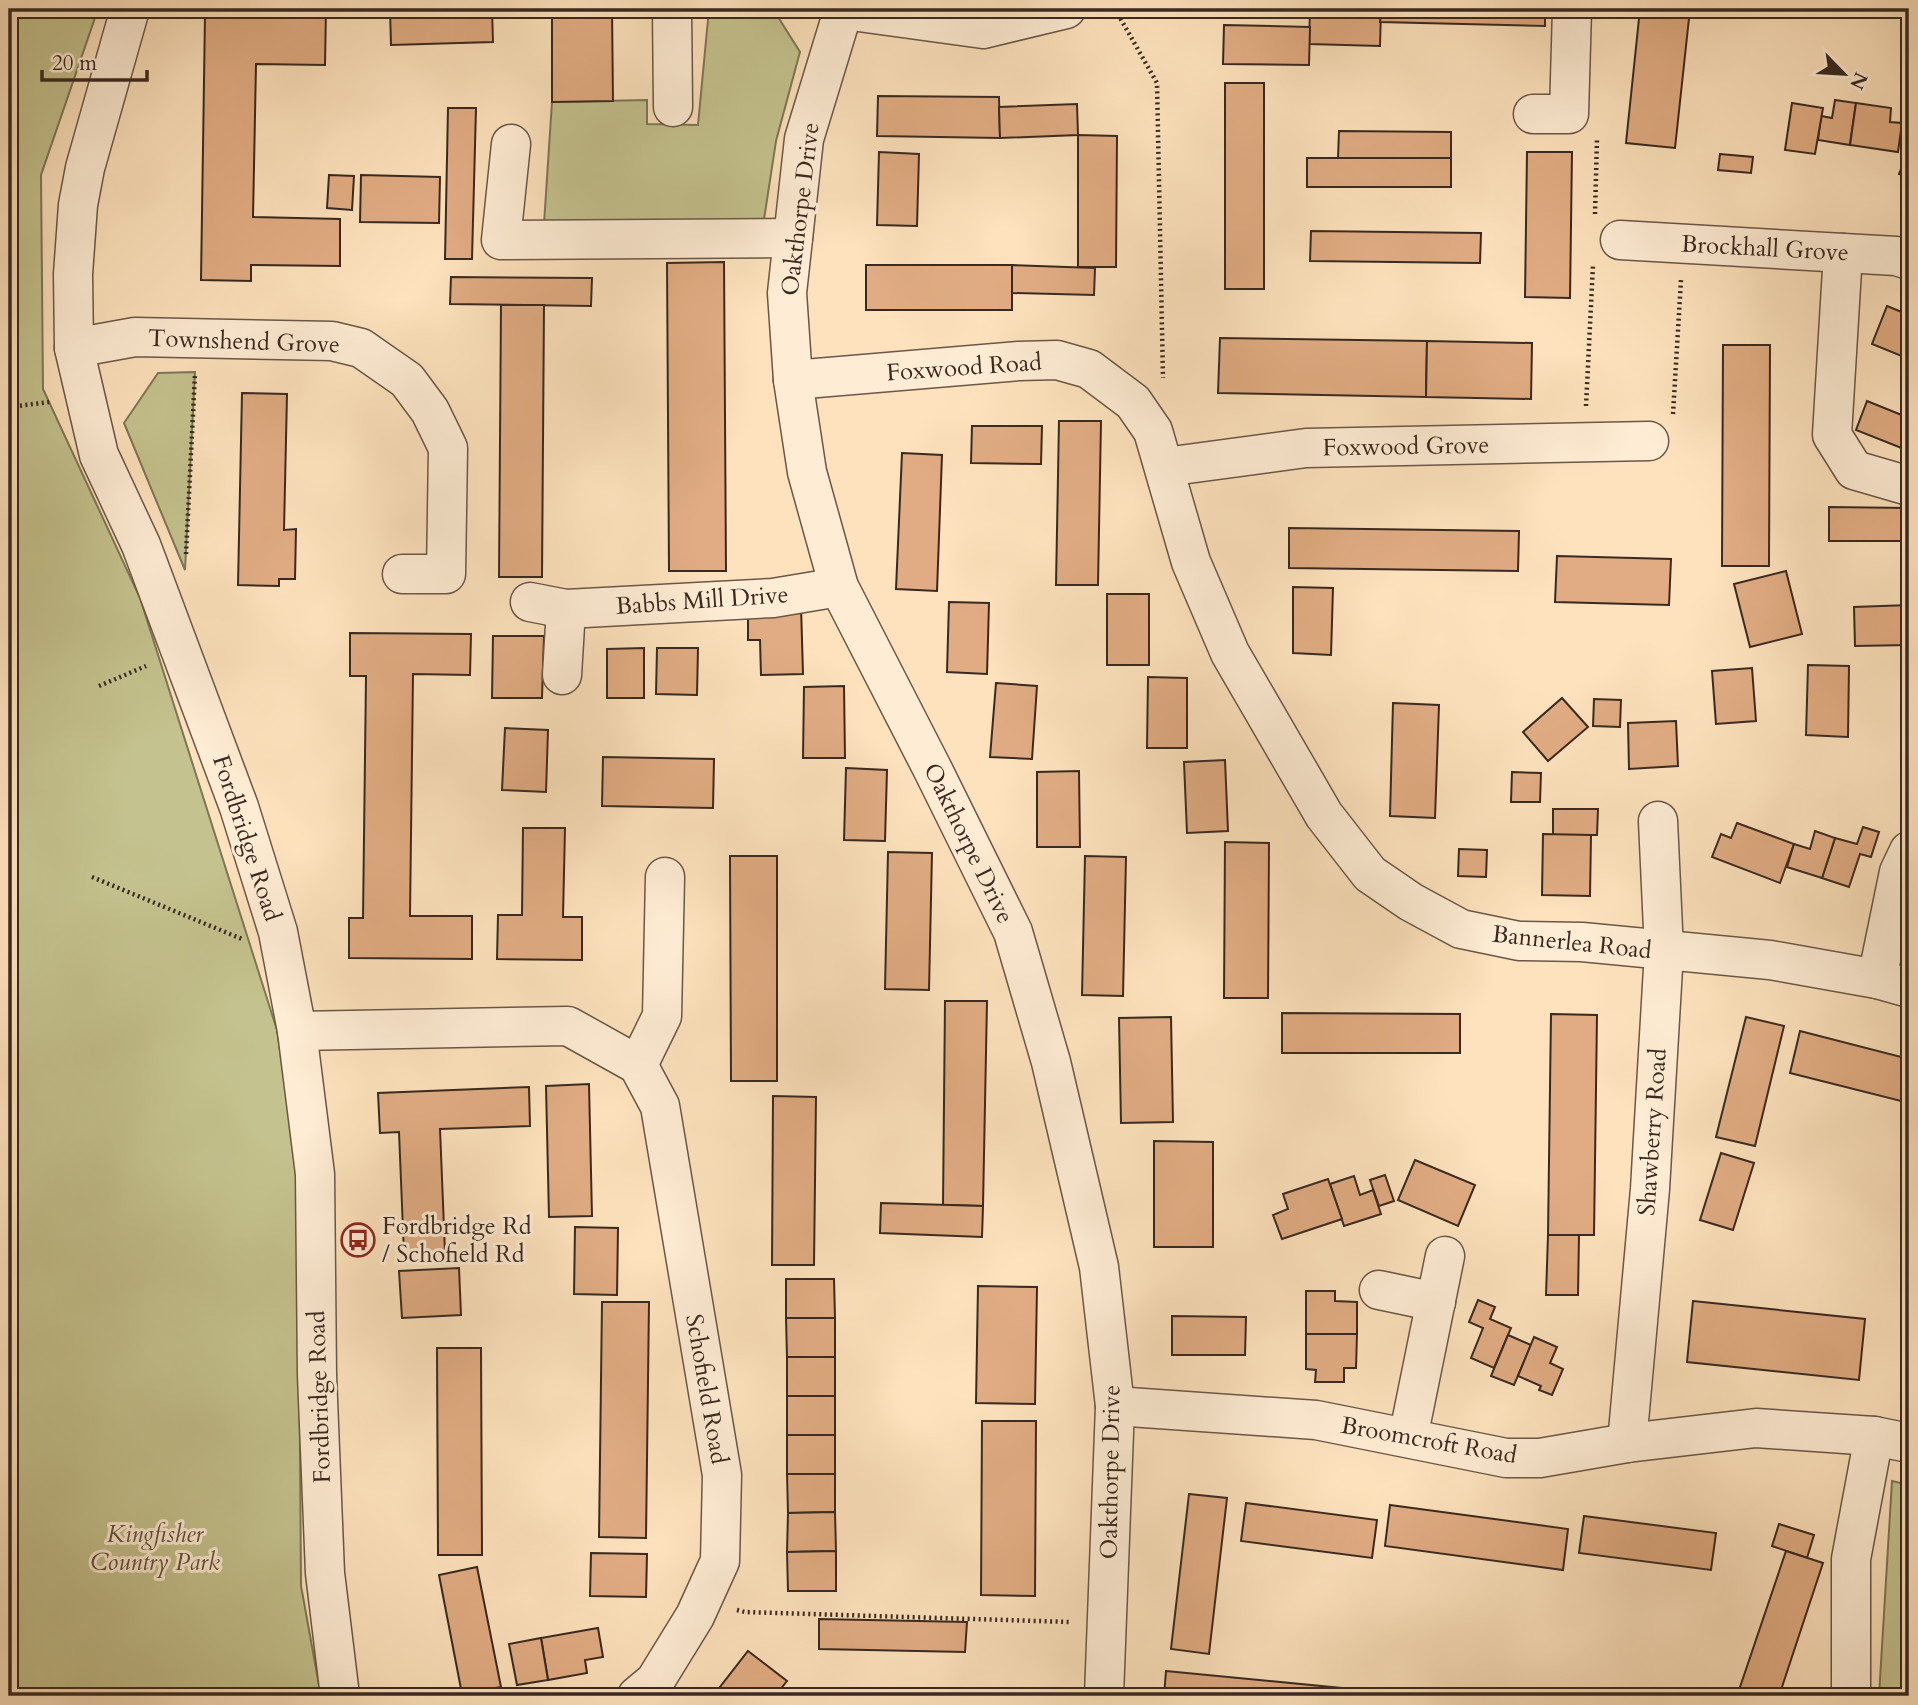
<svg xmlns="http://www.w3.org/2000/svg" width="1918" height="1705" font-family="Cardo,serif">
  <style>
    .green { fill: #c4c28e; stroke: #7e7657; stroke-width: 2 }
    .building { fill: #e1ac83; stroke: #392920; stroke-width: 2 }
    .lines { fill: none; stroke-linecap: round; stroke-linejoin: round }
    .minor-casing { stroke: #6a5747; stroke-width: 41 }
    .path { stroke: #392920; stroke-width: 4.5; stroke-dasharray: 2 3.5; stroke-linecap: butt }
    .minor { stroke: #feecd4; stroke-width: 38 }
    .labels { text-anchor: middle; stroke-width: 6; stroke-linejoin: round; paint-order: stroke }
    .street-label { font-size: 24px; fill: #392920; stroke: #feecd4 }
    .poi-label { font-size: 24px; fill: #392920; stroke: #feecd4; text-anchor: start }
    .park-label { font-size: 24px; font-style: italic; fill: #5c4f3c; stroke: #feecd4 }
  </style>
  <rect width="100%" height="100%" fill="#fde2bd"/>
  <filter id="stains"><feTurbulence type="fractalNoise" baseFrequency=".00286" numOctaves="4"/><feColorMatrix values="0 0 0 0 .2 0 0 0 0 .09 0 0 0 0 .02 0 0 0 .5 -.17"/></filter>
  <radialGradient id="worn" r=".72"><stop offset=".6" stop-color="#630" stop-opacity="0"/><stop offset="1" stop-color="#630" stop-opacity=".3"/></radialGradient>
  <g class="green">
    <path d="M 9,9 L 98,9 L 41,175 L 43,389 L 140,598 L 277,1030 L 298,1173 L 301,1586 L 321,1696 L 9,1696 Z"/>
    <path d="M 709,9 L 773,9 L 800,52 L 776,141 L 763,226 L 544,224 L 552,102 L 647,100 L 647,124 L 698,125 Z"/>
    <path d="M 195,372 L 185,570 L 124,423 L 158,373 Z"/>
    <path d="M 1892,1481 L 1909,1485 L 1909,1696 L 1879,1696 Z"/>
  </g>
  <g class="building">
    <path d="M 279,9 L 326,9 L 325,65 L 256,64 L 253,217 L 340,219 L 340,266 L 251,265 L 251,281 L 201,280 L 205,15 L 278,16 Z"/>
    <path d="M 390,9 L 492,9 L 493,42 L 391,45 Z"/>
    <path d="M 552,9 L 612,9 L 613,101 L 552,102 Z"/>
    <path d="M 1310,9 L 1381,9 L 1380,46 L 1309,44 Z"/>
    <path d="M 1381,9 L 1545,9 L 1545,26 L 1380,22 Z"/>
    <path d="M 1640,9 L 1690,9 L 1675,148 L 1626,143 Z"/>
    <path d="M 1224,25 L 1310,27 L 1309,65 L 1223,64 Z"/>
    <rect x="1225" y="83" width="39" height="206"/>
    <path d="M 878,96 L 999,97 L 1000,138 L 877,136 Z"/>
    <path d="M 1835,100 L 1856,103 L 1850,145 L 1818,140 L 1821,116 L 1832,118 Z"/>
    <path d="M 1792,103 L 1823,108 L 1815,154 L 1785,150 Z"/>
    <path d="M 1856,103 L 1891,108 L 1890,122 L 1902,123 L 1898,152 L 1850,145 Z"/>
    <path d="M 1077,104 L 1078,135 L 1000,138 L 999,107 Z"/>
    <path d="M 448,108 L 476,108 L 472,259 L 445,259 Z"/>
    <path d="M 1339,131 L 1451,132 L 1451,158 L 1338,158 Z"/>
    <path d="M 1078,135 L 1117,136 L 1116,267 L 1078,267 Z"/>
    <path d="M 1909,149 L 1909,178 L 1899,174 Z"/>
    <path d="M 879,152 L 919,154 L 917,226 L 877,225 Z"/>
    <path d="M 1527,152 L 1572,152 L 1570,298 L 1525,297 Z"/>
    <path d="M 1720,154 L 1753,157 L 1751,173 L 1718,170 Z"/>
    <rect x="1307" y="158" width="144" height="29"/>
    <path d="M 329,175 L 354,176 L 352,210 L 327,208 Z"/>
    <path d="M 361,175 L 440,177 L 439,223 L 360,222 Z"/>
    <path d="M 1311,231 L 1481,233 L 1480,263 L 1310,261 Z"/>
    <path d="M 724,262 L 726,571 L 669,571 L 667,263 Z"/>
    <rect x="866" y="265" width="146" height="45"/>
    <path d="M 1012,265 L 1095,268 L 1094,295 L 1012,293 Z"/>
    <path d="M 451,277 L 592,278 L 591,306 L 450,304 Z"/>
    <path d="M 501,305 L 544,305 L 542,577 L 499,577 Z"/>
    <path d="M 1887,306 L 1909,315 L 1909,359 L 1872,344 Z"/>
    <path d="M 1220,338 L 1427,341 L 1426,397 L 1218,393 Z"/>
    <path d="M 1427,341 L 1532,343 L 1531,399 L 1426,397 Z"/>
    <path d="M 1723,345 L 1770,345 L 1769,566 L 1722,566 Z"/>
    <path d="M 242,393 L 287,394 L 284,530 L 296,529 L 295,579 L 279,579 L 279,586 L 238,585 Z"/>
    <path d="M 1867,401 L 1909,418 L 1909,451 L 1856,430 Z"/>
    <path d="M 1059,421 L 1101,421 L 1098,585 L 1056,585 Z"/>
    <path d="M 972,426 L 1042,426 L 1041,464 L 971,463 Z"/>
    <path d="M 902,453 L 942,455 L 937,591 L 896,589 Z"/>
    <path d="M 1829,507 L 1909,508 L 1909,541 L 1829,541 Z"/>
    <path d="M 1289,528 L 1519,531 L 1518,571 L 1289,568 Z"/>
    <path d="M 1557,556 L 1671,559 L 1669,605 L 1555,602 Z"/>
    <path d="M 1786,571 L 1802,634 L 1750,647 L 1734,584 Z"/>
    <path d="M 1293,587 L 1333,588 L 1331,655 L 1293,653 Z"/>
    <rect x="1107" y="594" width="42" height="71"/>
    <path d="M 949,602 L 989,603 L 987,674 L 947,672 Z"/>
    <path d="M 1909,605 L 1909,645 L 1855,646 L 1854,607 Z"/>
    <path d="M 801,606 L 803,674 L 761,675 L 760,640 L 748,640 L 748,607 Z"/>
    <path d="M 350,633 L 471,634 L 470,675 L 413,674 L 410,916 L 472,916 L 472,959 L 349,958 L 349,918 L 363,918 L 366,676 L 350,676 Z"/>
    <path d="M 493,636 L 544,636 L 542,698 L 492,698 Z"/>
    <path d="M 644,648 L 644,698 L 607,698 L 607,649 Z"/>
    <path d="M 657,648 L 698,648 L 697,695 L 656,694 Z"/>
    <path d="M 1808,665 L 1849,666 L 1848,737 L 1806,735 Z"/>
    <path d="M 1752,668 L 1756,721 L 1716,724 L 1712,671 Z"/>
    <path d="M 1148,677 L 1187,678 L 1187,748 L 1147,748 Z"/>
    <path d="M 996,683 L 1037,686 L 1032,759 L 990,757 Z"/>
    <path d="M 844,686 L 845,758 L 803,758 L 804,687 Z"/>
    <path d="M 1562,698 L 1588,727 L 1548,761 L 1523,732 Z"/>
    <path d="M 1594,699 L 1621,700 L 1620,727 L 1593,726 Z"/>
    <path d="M 1393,703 L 1439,705 L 1435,818 L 1390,816 Z"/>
    <path d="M 1676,721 L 1678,766 L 1629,769 L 1628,723 Z"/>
    <path d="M 505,728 L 548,730 L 546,792 L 502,790 Z"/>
    <path d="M 603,757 L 714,759 L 713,808 L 602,806 Z"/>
    <path d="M 1225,760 L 1228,831 L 1187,833 L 1184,762 Z"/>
    <path d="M 846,768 L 887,770 L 885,841 L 844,840 Z"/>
    <path d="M 1079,771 L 1080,847 L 1037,847 L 1037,772 Z"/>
    <path d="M 1512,772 L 1541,773 L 1540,802 L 1511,802 Z"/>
    <path d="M 1553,809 L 1598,809 L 1597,835 L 1553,835 Z"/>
    <path d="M 1737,823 L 1794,844 L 1780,883 L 1712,857 L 1721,834 L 1731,838 Z"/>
    <path d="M 1863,827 L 1879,832 L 1871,857 L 1860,854 L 1849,887 L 1822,878 L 1835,838 L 1857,844 Z"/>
    <path d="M 523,828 L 565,828 L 563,917 L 582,917 L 582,960 L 497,959 L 498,915 L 522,915 Z"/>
    <path d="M 1815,831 L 1835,838 L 1822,878 L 1787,867 L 1794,844 L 1810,849 Z"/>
    <path d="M 1543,834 L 1591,835 L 1590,896 L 1542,895 Z"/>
    <path d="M 1225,842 L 1269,843 L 1268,998 L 1224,998 Z"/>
    <path d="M 1459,849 L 1487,850 L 1486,877 L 1458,876 Z"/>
    <path d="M 888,852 L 932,853 L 929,990 L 885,989 Z"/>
    <path d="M 730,856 L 777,856 L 777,1081 L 731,1081 Z"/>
    <path d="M 1085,856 L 1126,857 L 1123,996 L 1082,995 Z"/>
    <path d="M 945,1001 L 987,1001 L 983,1206 L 943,1205 Z"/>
    <path d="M 1282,1013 L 1460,1014 L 1460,1053 L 1282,1053 Z"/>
    <path d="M 1551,1014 L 1597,1015 L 1594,1235 L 1548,1235 Z"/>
    <path d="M 1171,1017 L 1173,1122 L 1121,1123 L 1119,1018 Z"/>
    <path d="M 1746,1017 L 1784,1026 L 1755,1146 L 1716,1137 Z"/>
    <path d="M 1800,1031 L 1909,1059 L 1909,1103 L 1790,1073 Z"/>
    <path d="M 589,1084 L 592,1216 L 549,1217 L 546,1086 Z"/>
    <path d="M 529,1087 L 530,1126 L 440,1129 L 445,1252 L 404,1254 L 399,1132 L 380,1133 L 378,1093 Z"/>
    <path d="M 773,1096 L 816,1097 L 814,1265 L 772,1265 Z"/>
    <path d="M 1154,1141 L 1213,1142 L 1213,1247 L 1154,1247 Z"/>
    <path d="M 1721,1153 L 1754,1163 L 1733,1230 L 1700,1220 Z"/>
    <path d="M 1415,1160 L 1475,1185 L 1458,1226 L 1398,1200 Z"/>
    <path d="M 1385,1175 L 1394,1201 L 1379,1206 L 1370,1180 Z"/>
    <path d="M 1354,1176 L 1360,1195 L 1373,1190 L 1381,1214 L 1344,1226 L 1330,1184 Z"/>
    <path d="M 1328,1179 L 1342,1219 L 1282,1239 L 1273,1215 L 1288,1209 L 1283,1194 Z"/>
    <path d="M 881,1203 L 983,1206 L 982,1237 L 880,1233 Z"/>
    <path d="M 575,1227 L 618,1228 L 617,1295 L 574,1294 Z"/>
    <path d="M 1548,1235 L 1579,1235 L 1578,1295 L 1546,1295 Z"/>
    <path d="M 459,1268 L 461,1315 L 402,1318 L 399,1271 Z"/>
    <path d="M 786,1279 L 834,1279 L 835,1318 L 786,1318 Z"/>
    <path d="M 978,1286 L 1037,1287 L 1035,1404 L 976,1403 Z"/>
    <path d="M 1306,1291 L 1335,1291 L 1335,1301 L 1357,1302 L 1357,1334 L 1306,1334 Z"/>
    <path d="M 1478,1300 L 1495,1307 L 1490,1319 L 1511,1328 L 1494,1368 L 1471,1358 L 1483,1328 L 1469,1322 Z"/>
    <path d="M 1693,1301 L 1865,1319 L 1859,1380 L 1687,1362 Z"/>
    <path d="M 602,1302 L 649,1302 L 646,1538 L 599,1537 Z"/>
    <path d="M 1172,1316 L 1246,1317 L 1245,1355 L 1172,1355 Z"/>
    <path d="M 786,1318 L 835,1318 L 835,1357 L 787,1357 Z"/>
    <path d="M 1306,1334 L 1357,1334 L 1356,1368 L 1344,1368 L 1344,1382 L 1315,1382 L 1316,1370 L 1306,1369 Z"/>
    <path d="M 1508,1335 L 1531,1345 L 1514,1385 L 1491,1376 Z"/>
    <path d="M 1534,1337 L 1557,1347 L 1550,1363 L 1563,1369 L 1552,1395 L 1539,1390 L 1541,1386 L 1518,1376 Z"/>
    <path d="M 437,1348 L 481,1348 L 482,1555 L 438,1555 Z"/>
    <rect x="787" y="1357" width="48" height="39"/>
    <rect x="787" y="1396" width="48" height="39"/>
    <path d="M 982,1421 L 1036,1421 L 1035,1596 L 981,1595 Z"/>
    <rect x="787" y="1435" width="48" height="39"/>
    <path d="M 787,1474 L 835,1474 L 835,1512 L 788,1513 Z"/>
    <path d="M 1189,1494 L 1227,1498 L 1209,1654 L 1171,1649 Z"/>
    <path d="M 1246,1503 L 1377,1520 L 1372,1558 L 1241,1541 Z"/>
    <path d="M 1390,1505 L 1568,1529 L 1563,1570 L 1385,1546 Z"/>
    <path d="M 835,1512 L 836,1551 L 787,1552 L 788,1513 Z"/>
    <path d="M 1584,1516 L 1716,1533 L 1711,1570 L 1579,1553 Z"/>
    <path d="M 1779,1524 L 1814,1535 L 1807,1558 L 1772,1546 Z"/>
    <path d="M 836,1551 L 836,1591 L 788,1591 L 787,1552 Z"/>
    <path d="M 1786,1551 L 1823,1563 L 1779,1696 L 1737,1696 Z"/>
    <path d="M 591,1553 L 647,1554 L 646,1597 L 590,1596 Z"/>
    <path d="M 477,1567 L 501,1687 L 462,1694 L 439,1575 Z"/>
    <path d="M 819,1619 L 967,1622 L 965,1652 L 819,1649 Z"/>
    <path d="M 598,1628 L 603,1657 L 585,1660 L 587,1673 L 548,1680 L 541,1638 Z"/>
    <path d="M 541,1638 L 548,1680 L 517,1685 L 509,1644 Z"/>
    <path d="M 748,1651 L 787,1681 L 775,1696 L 713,1696 Z"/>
    <path d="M 1166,1671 L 1362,1690 L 1362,1696 L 1164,1696 Z"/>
  </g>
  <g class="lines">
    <defs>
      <g id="minor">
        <path d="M 130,9 L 85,168 L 78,205 L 73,274 L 74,348 L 99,455 L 141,545 L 239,807 L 278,932 L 297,1031 L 315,1174 L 317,1375 L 325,1573 L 340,1696"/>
        <path d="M 672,9 L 673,107"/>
        <path d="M 837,9 L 983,29 L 1066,9"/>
        <path d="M 843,11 L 804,139 L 787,293 L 793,380 L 807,472 L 839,587 L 933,770 L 1013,932 L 1051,1062 L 1099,1267 L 1115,1406 L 1104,1696"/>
        <path d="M 1533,114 L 1569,114 L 1572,9"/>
        <path d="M 511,144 L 501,240 L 793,238"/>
        <path d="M 1620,240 L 1896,256 L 1909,260"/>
        <path d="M 1843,253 L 1832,435 L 1854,470 L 1909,486"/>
        <path d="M 74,348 L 135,337 L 332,341 L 361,348 L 407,380 L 430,411 L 448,448 L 446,574 L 402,574"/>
        <path d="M 793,380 L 1019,361 L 1057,360 L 1089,369 L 1133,402 L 1153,431 L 1191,562 L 1230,653 L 1324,815 L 1370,874 L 1411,902 L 1461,929 L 1519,941 L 1582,942 L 1770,960 L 1877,979 L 1909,988"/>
        <path d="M 1165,467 L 1306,448 L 1649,441"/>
        <path d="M 530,602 L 566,609 L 773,598 L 839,587"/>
        <path d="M 562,675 L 566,609"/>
        <path d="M 1877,979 L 1899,872 L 1909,851"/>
        <path d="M 297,1031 L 568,1026 L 638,1065 L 660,1106 L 722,1475 L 720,1561 L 695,1616 L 655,1681 L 637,1696"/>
        <path d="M 638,1065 L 662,1016 L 665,877"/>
        <path d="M 1379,1290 L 1436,1302"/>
        <path d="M 1115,1406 L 1316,1420 L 1506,1458 L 1540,1458 L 1627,1443 L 1756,1428 L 1874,1436 L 1909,1443"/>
        <path d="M 1408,1438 L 1445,1256"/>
        <path d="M 1627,1443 L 1650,1189 L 1664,951 L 1658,821"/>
        <path d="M 1851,1696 L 1851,1559 L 1874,1436"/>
      </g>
    </defs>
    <use href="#minor" class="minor-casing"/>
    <g class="path">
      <path d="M 1115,9 L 1157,83 L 1163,378"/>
      <path d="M 1595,214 L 1597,139"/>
      <path d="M 1586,406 L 1593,265"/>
      <path d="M 9,407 L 50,402"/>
      <path d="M 1673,414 L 1681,280"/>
      <path d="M 186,554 L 195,374"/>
      <path d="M 99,686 L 146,666"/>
      <path d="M 92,877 L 242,939"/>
      <path d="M 737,1610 L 745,1612 L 1070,1622"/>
    </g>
    <use href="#minor" class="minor"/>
  </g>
  <defs>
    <symbol id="bus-ring" viewBox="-11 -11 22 22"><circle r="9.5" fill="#feecd4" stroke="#8f2418" stroke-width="1.5"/><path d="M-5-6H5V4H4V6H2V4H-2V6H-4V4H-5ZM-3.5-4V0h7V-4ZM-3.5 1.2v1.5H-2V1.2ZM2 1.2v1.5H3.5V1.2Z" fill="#8f2418"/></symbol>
  </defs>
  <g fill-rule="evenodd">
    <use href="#bus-ring" x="339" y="1221" width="38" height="38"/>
  </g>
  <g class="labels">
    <g class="street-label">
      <text transform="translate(800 209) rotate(-83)" y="8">Oakthorpe Drive</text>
      <text transform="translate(1765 248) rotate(3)" y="8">Brockhall Grove</text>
      <text transform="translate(244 341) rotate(2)" y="8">Townshend Grove</text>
      <text transform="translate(964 367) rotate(-4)" y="8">Foxwood Road</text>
      <text transform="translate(1406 446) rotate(-1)" y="8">Foxwood Grove</text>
      <text transform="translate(702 600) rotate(-4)" y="8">Babbs Mill Drive</text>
      <text transform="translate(247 838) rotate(72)" y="8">Fordbridge Road</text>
      <text transform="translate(969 843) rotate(64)" y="8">Oakthorpe Drive</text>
      <text transform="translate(1572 942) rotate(6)" y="8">Bannerlea Road</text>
      <text transform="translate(1652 1132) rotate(-86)" y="8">Shawberry Road</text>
      <text transform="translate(707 1389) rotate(80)" y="8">Schofield Road</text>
      <text transform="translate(319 1397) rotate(-92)" y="8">Fordbridge Road</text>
      <text transform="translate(1429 1440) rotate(10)" y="8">Broomcroft Road</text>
      <text transform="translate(1110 1472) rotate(-89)" y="8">Oakthorpe Drive</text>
    </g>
    <g class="poi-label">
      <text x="382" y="1234">Fordbridge Rd<tspan x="382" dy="28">/ Schofield Rd</tspan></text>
    </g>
    <g class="park-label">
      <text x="155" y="1542">Kingfisher<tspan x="155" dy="28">Country Park</tspan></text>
    </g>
  </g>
  <rect width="1918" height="1705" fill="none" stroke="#fde2bd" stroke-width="35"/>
  <rect x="10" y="10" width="1897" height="1684" fill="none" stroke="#392920" stroke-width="3.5"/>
  <rect x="18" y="18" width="1883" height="1670" fill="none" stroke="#392920" stroke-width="2"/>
  <g transform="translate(1844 74) rotate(115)" stroke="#feecd4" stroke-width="5" paint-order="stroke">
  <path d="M0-5L12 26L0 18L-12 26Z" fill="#392920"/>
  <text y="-10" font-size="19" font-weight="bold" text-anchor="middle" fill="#392920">N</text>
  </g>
  <path d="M42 70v10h105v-10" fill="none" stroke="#392920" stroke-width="3.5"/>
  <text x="52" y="70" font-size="21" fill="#392920" stroke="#feecd4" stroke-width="5" paint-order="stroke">20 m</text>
  <rect width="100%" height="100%" filter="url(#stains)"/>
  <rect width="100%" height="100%" fill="url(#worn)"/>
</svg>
